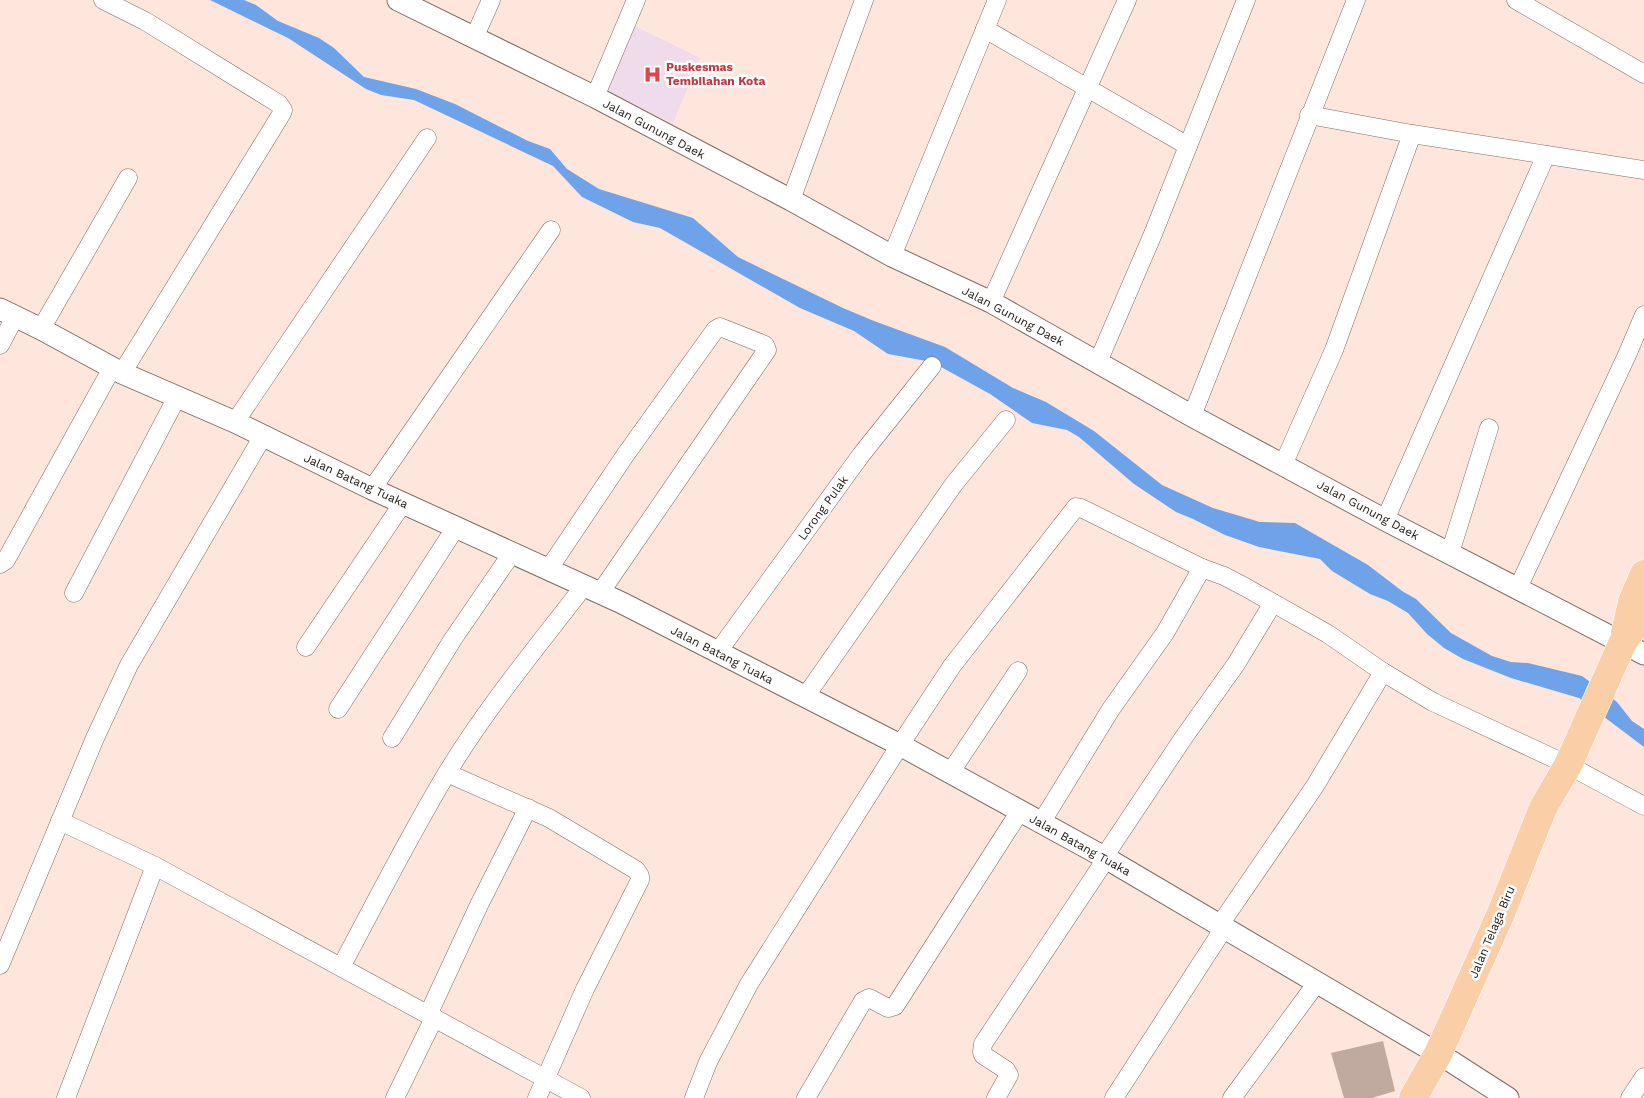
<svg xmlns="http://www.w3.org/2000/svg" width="1644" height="1098" font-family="'Work Sans',sans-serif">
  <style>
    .commercial { fill: #f0dbea }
    .water { fill: #6ea2e9 }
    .building { fill: #c0aaa0 }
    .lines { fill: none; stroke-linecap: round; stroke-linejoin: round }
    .minor-casing { stroke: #816c63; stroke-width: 19 }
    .tertiary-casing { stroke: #816c63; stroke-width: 23 }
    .trunk-casing { stroke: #fff; stroke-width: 29 }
    .minor { stroke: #fff; stroke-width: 18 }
    .tertiary { stroke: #fff; stroke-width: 21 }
    .trunk { stroke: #facea6; stroke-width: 28 }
    .labels { text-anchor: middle; stroke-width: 5; stroke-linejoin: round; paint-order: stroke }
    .health-label { font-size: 12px; font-weight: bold; fill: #be3a42; stroke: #fff; text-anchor: start }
    .street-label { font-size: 12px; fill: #221a16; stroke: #fff }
  </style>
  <rect width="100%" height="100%" fill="#fee6dc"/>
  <path class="commercial" d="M 633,25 L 700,58 L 673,123 L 603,91 Z"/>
  <path class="water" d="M 210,0 L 244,0 L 256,5 L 278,21 L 319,38 L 334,48 L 364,77 L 416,89 L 455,104 L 528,141 L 550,149 L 567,169 L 599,189 L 693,218 L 738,257 L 843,308 L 874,321 L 945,347 L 1013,388 L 1046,402 L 1094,431 L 1162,485 L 1213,508 L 1260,522 L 1295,523 L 1368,565 L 1402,591 L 1416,599 L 1451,633 L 1492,656 L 1511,662 L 1528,663 L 1582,676 L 1617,702 L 1632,721 L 1644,729 L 1644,747 L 1579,698 L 1511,678 L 1463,659 L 1444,648 L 1427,634 L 1408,613 L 1388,601 L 1370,594 L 1332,571 L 1320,559 L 1259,547 L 1225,535 L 1193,519 L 1176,512 L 1134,484 L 1079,437 L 1067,430 L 1032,423 L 990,394 L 932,362 L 888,354 L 854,331 L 800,308 L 660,228 L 633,222 L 582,197 L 553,166 L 414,100 L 381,95 L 366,89 L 288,38 Z"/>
  <path class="building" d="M 1383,1041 L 1395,1091 L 1372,1098 L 1344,1098 L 1331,1053 Z"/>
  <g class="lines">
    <defs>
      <g id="minor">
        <path d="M 103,0 L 145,21 L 279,104 L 283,110 L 282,113 L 122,373"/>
        <path d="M 1516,0 L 1644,74"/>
        <path d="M 985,29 L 1188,146"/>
        <path d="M 474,38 L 491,0"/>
        <path d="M 595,97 L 636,0"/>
        <path d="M 1309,115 L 1412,134 L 1644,170"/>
        <path d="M 791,200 L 864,0"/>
        <path d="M 892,256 L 997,0"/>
        <path d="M 991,302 L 1127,0"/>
        <path d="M 41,329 L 128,178"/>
        <path d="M 0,345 L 15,317"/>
        <path d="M 1098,362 L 1153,234 L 1246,0"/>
        <path d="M 1192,416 L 1356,0"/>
        <path d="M 235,422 L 427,138"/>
        <path d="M 1283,465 L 1334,350 L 1412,134"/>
        <path d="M 372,489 L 551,230"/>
        <path d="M 1385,520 L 1546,155"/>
        <path d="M 1450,553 L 1489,428"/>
        <path d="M 0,564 L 6,560 L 112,368"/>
        <path d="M 548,570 L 626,454 L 715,330 L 720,327 L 765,345 L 767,350 L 600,593"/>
        <path d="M 1518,588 L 1627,355 L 1644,315"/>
        <path d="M 74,593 L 177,397"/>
        <path d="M 306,647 L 403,503"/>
        <path d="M 717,653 L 861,455 L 932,366"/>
        <path d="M 805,697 L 954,484 L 1006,420"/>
        <path d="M 338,709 L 456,527"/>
        <path d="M 392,738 L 453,639 L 512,553"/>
        <path d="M 447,773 L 549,818 L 636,870 L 640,876 L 640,880 L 585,989 L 537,1098"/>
        <path d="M 950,773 L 1018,671"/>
        <path d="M 60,821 L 155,866 L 581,1098"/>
        <path d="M 1041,823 L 1111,709 L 1165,633 L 1202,568"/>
        <path d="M 1104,857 L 1184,737 L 1236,664 L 1273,603"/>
        <path d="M 1219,926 L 1315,786 L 1383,672"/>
        <path d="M 0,965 L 95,738 L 129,665 L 263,436"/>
        <path d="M 341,967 C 376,902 409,836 447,773 C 487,707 537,647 584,586"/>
        <path d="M 428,1015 L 479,905 L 528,808"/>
        <path d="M 66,1098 L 155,866"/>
        <path d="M 395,1098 L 434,1018"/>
        <path d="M 694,1098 L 708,1062 L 749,984 L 900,745 L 952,666 L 1076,507 L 1081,508 L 1202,568 L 1224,576 L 1245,587 L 1328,634 L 1383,672 L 1433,702 L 1568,765 L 1644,806"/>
        <path d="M 806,1098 L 863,1001 L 869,998 L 888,1008 L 895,1006 L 1020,811"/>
        <path d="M 996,1098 L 1009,1075 L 1006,1070 L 983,1055 L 982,1052 L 983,1044 L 1106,859"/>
        <path d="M 1114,1098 L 1224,928"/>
        <path d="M 1232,1098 L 1316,984"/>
        <path d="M 1630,1098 L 1644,1077"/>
      </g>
      <g id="tertiary">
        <path d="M 398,0 L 595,97 L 791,200 L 892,256 L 991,302 L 1192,416 L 1385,520 L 1644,654"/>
        <path d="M 0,309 L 41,329 L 122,373 L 235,422 L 372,489 L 622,603 L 900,745 L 1104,857 L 1452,1062 L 1508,1098"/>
      </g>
      <g id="trunk">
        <path d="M 1625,633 L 1632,602 L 1644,574"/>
        <path d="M 1413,1098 L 1438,1054 L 1447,1034 L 1502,911 L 1543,808 L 1568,765 L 1623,642 L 1644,613"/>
      </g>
    </defs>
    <use href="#minor" class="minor-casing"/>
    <use href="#tertiary" class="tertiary-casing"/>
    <use href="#trunk" class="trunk-casing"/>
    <use href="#minor" class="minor"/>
    <use href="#tertiary" class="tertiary"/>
    <use href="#trunk" class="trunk"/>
  </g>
  <defs>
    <symbol id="hospital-bare" viewBox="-9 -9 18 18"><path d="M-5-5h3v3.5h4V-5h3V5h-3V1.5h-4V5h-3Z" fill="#e0444e" stroke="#fff" stroke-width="2.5" paint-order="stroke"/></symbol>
  </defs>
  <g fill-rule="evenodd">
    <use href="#hospital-bare" x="640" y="62" width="25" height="25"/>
  </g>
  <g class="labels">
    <g class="health-label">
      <text x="666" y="71">Puskesmas<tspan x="666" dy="14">Tembilahan Kota</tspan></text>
    </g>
    <g class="street-label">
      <text transform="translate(654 129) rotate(28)" y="4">Jalan Gunung Daek</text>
      <text transform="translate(1013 316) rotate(28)" y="4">Jalan Gunung Daek</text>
      <text transform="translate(356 481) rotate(25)" y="4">Jalan Batang Tuaka</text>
      <text transform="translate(823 508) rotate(-54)" y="4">Lorong Pulak</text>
      <text transform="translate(1368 510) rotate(28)" y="4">Jalan Gunung Daek</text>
      <text transform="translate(722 655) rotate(27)" y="4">Jalan Batang Tuaka</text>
      <text transform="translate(1080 845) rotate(29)" y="4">Jalan Batang Tuaka</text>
      <text transform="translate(1492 932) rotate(-67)" y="4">Jalan Telaga Biru</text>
    </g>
  </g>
</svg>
